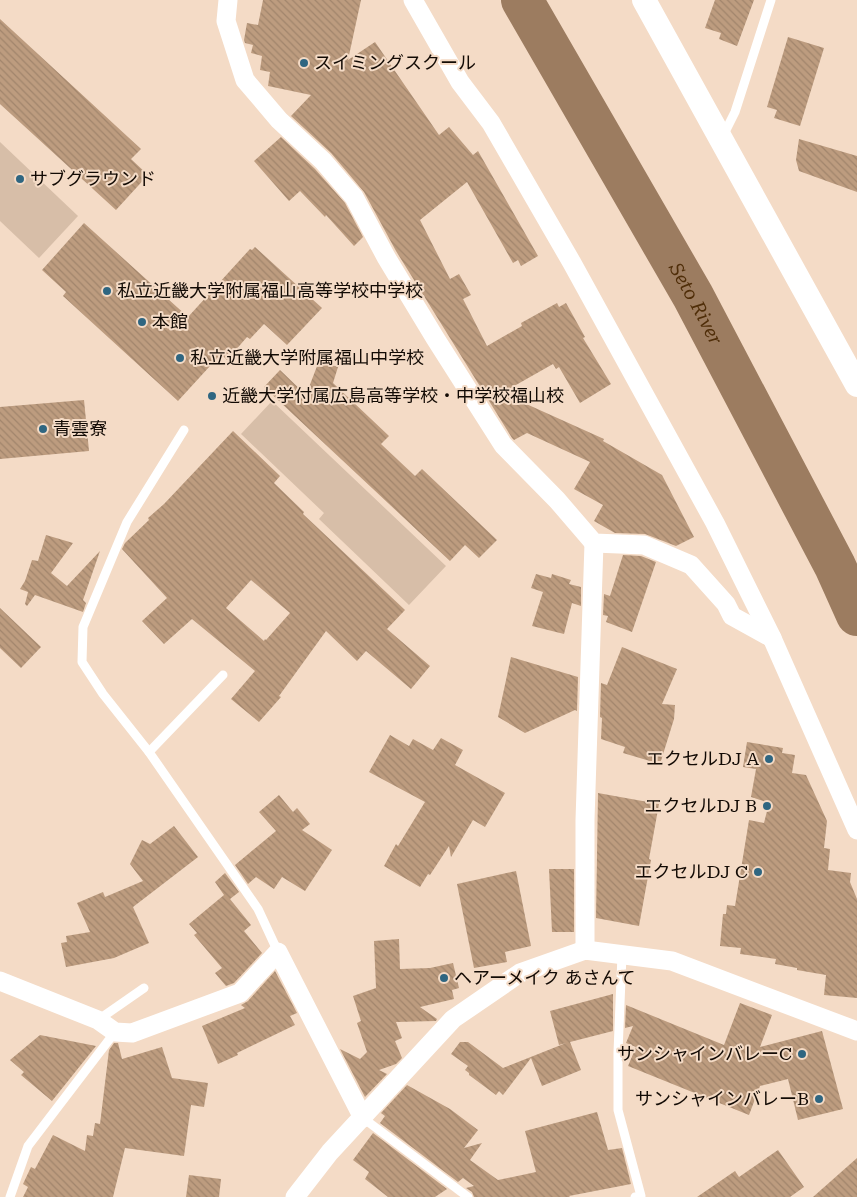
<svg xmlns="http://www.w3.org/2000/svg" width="857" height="1197" font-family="'Roboto Serif','Noto Sans JP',serif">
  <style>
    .grass { fill: #d7bea8 }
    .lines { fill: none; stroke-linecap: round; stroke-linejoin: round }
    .river { stroke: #9c7c60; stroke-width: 42 }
    .building { fill: url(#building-back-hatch); fill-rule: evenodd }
    .service { stroke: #fff; stroke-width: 9 }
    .minor { stroke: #fff; stroke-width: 19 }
    .tertiary { stroke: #fff; stroke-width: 24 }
    .poi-dot { fill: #2f6681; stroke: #f4dbc6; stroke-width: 2 }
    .labels { text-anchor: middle; stroke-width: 4; stroke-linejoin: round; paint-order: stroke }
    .poi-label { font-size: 18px; fill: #120a04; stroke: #f4dbc6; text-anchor: start }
    .water-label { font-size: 19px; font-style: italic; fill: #502e09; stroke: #f4dbc6 }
  </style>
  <defs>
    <pattern id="building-back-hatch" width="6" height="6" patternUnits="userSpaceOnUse" patternTransform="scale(1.25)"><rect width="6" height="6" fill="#bd9c7f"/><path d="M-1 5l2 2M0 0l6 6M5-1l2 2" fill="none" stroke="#a1856c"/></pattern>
  </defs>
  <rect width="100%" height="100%" fill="#f4dbc6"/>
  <g class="grass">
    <path d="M 0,142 L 78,216 L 39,258 L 0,221 Z"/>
    <path d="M 272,401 L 446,566 L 409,605 L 319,519 L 324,513 L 241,434 Z"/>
  </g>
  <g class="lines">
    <path class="river" id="s1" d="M 522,0 L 693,296 L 835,566 L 857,615"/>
  </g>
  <g class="building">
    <path d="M 263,0 L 361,0 L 348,60 L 375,42 L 439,135 L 449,127 L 473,155 L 478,151 L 538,256 L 521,266 L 518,260 L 513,263 L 467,182 L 420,220 L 450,279 L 459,274 L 471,295 L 463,299 L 487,346 L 522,326 L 521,323 L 557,303 L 559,307 L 566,303 L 585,337 L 583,338 L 611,384 L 580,403 L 559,367 L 556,369 L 553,364 L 502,393 L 604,439 L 603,441 L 662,475 L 694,537 L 676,546 L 645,534 L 615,533 L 594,521 L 603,505 L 574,489 L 590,462 L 527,433 L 514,440 L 512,438 L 396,251 L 364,192 L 331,153 L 291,116 L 311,95 L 268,86 L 270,72 L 260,70 L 262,56 L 251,53 L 253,45 L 245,43 L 244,40 L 247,23 L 258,25 Z"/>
    <path d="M 715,0 L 754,0 L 737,46 L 719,39 L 721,33 L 705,28 Z"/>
    <path d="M 0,19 L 141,149 L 131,159 L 148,175 L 116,210 L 0,104 Z"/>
    <path d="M 788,37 L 824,48 L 800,126 L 774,118 L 777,110 L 767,107 Z"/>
    <path d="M 281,137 L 315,169 L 345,203 L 363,237 L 354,246 L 326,215 L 325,217 L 300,191 L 289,201 L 254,161 Z"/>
    <path d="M 799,139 L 857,156 L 857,192 L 799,171 L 796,160 Z"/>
    <path d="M 84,223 L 188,317 L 250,249 L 252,250 L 255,247 L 322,308 L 287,345 L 264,324 L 250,339 L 247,337 L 227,360 L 221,354 L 178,401 L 63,296 L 66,292 L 42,270 Z"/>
    <path d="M 319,361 L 338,367 L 333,383 L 389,436 L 381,444 L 415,476 L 422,469 L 497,540 L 479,558 L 465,545 L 450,561 L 264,387 L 280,370 L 306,395 Z"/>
    <path d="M 84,400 L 89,451 L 0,459 L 0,407 Z"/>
    <path d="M 233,431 L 280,476 L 274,483 L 304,512 L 303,514 L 405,610 L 387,629 L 430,666 L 411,689 L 366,651 L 357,661 L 326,631 L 279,696 L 281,697 L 259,722 L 231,699 L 255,671 L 192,619 L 164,644 L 142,621 L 167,598 L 122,549 L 125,543 L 149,520 L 148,518 L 164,504 ZM 251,580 L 290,613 L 266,640 L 265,639 L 264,641 L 226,608 Z"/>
    <path d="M 46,535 L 73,543 L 51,573 L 67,586 L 100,551 L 83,600 L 86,603 L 83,612 L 35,595 L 27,606 L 25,604 L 28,592 L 20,589 L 25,581 L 32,560 L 38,561 Z"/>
    <path d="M 623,555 L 641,556 L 656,562 L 632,632 L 606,622 L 608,616 L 603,615 L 604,594 L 610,596 Z"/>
    <path d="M 536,574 L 551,578 L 552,574 L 571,580 L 569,584 L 581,587 L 581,606 L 572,603 L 564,634 L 532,626 L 543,592 L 531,588 Z"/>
    <path d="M 0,608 L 41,647 L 21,668 L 0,648 Z"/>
    <path d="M 622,647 L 677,669 L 662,704 L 675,705 L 674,719 L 660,764 L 623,753 L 625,747 L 601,739 L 602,718 L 600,717 L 601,683 L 607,685 Z"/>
    <path d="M 511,657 L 578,677 L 577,711 L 575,710 L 525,733 L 498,717 Z"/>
    <path d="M 390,735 L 409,746 L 413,739 L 433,750 L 441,738 L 463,750 L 455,765 L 505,793 L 485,827 L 473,820 L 451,857 L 449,846 L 430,875 L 428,874 L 420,887 L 384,866 L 396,844 L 398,846 L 425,802 L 369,772 Z"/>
    <path d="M 747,742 L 783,748 L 782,753 L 795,755 L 792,773 L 806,775 L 827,821 L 824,848 L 830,849 L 828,870 L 851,873 L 850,882 L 857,899 L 857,998 L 824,995 L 826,975 L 797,970 L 797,968 L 775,964 L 776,959 L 740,954 L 741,948 L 720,946 L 723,914 L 726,914 L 727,905 L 735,906 L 749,820 L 764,823 L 769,803 L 751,797 L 756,769 L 743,767 Z"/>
    <path d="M 598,793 L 659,804 L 649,859 L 651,860 L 639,926 L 596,918 Z"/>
    <path d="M 279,795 L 293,812 L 297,808 L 310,824 L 302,830 L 332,850 L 305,891 L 282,877 L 274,889 L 256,877 L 248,884 L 235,865 L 276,831 L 259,812 Z"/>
    <path d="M 174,826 L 198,857 L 133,907 L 149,943 L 114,958 L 66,967 L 61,943 L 67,942 L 66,936 L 90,932 L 77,903 L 103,892 L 105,897 L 143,881 L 130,864 L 142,840 L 150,844 Z"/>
    <path d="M 549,869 L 574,869 L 574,932 L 552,932 Z"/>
    <path d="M 516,871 L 531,946 L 505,952 L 507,962 L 474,968 L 457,884 Z"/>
    <path d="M 225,873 L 239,892 L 230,899 L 251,925 L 244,931 L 262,953 L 234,983 L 226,986 L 215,973 L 222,968 L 194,935 L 197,933 L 189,924 L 224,895 L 215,882 Z"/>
    <path d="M 399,939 L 400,969 L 430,968 L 453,963 L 459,988 L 452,990 L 454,999 L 420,1007 L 437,1019 L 436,1021 L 396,1022 L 402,1038 L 395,1041 L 402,1058 L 396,1064 L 379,1070 L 387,1074 L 365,1097 L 340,1049 L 360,1059 L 367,1052 L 357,1023 L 361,1021 L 353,996 L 376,988 L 374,941 Z"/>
    <path d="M 275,971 L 297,1013 L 290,1016 L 295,1025 L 237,1053 L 238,1055 L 218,1064 L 202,1026 L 245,1008 L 241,1005 L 248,1001 Z"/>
    <path d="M 613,994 L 613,1031 L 570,1042 L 581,1070 L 542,1086 L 531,1058 L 503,1095 L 499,1091 L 496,1095 L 469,1075 L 469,1073 L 465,1070 L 468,1066 L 451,1054 L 460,1042 L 468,1042 L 503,1068 L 566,1043 L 559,1045 L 550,1011 Z"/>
    <path d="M 740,1003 L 772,1015 L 760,1047 L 822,1031 L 843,1109 L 798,1120 L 788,1079 L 760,1086 L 749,1115 L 628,1066 L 636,1047 L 626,1043 L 633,1026 L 625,1028 L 626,1005 L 724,1045 Z"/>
    <path d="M 40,1035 L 96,1046 L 52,1101 L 21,1075 L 24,1072 L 10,1060 Z"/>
    <path d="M 114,1043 L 118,1043 L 122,1059 L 162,1047 L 172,1078 L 208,1083 L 204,1107 L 191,1105 L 184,1156 L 125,1148 L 113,1197 L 23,1197 L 28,1187 L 23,1184 L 31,1167 L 35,1169 L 53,1135 L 85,1151 L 87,1135 L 93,1136 L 95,1123 L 100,1124 L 109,1050 Z"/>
    <path d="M 407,1085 L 450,1109 L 478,1130 L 464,1148 L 482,1143 L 470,1160 L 498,1180 L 536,1172 L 525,1131 L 597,1112 L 608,1150 L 622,1148 L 631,1184 L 569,1196 L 570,1197 L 474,1197 L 472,1192 L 466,1188 L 474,1186 L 463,1178 L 458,1182 L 380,1123 L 385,1116 L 381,1113 Z"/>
    <path d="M 373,1133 L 447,1189 L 435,1197 L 388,1197 L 365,1179 L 369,1172 L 353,1160 Z"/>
    <path d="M 778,1150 L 804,1187 L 790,1197 L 697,1197 L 735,1171 L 739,1177 Z"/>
    <path d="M 857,1158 L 857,1197 L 813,1197 Z"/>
    <path d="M 189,1175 L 221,1179 L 219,1197 L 186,1197 Z"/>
  </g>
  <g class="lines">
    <g class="service">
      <path d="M 723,136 L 735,112 L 771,0"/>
      <path d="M 184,430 L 127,522 L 83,627 L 82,662 L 103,694 L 149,752 L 258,909 L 278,952"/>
      <path d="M 149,752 L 223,675"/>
      <path d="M 622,955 L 618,1052 L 618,1110 L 641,1196 L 635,1197"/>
      <path d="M 98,1020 L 144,988"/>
      <path d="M 363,1118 L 468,1197"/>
      <path d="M 10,1197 L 28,1146 L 115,1032"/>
    </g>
    <g class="minor">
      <path d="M 228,0 L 226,21 L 245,80 L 279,120 L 323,161 L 354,197 L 386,257 L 435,338 L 503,445 L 557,500 L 594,543 L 644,545 L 691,565 L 726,604 L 732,616 L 772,638"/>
      <path d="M 413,0 L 460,82 L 491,123 L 572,263 L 715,523 L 772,638 L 857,830"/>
      <path d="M 585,950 L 585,820 L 594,543"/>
      <path d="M 0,981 L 98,1020 L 115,1032 L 132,1033 L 240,993 L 278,952 L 363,1118"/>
      <path d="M 295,1197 L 330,1152 L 453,1019 L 520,973 L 585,950 L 672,961 L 857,1031"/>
    </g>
    <path class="tertiary" d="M 644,0 L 857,385"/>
  </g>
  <g class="poi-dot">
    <circle cx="304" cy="63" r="5"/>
    <circle cx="20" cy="179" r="5"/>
    <circle cx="107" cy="291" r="5"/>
    <circle cx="142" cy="322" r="5"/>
    <circle cx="180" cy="358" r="5"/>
    <circle cx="212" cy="396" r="5"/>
    <circle cx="43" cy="429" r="5"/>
    <circle cx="769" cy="759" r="5"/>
    <circle cx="767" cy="806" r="5"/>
    <circle cx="758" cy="872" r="5"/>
    <circle cx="444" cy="978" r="5"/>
    <circle cx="802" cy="1054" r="5"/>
    <circle cx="819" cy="1099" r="5"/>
  </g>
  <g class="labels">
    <g class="poi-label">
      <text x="314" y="69">スイミングスクール</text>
      <text x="30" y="185">サブグラウンド</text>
      <text x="117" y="297">私立近畿大学附属福山高等学校中学校</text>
      <text x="152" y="328">本館</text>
      <text x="190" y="364">私立近畿大学附属福山中学校</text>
      <text x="222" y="402">近畿大学付属広島高等学校・中学校福山校</text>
      <text x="53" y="435">青雲寮</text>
      <text x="759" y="765" text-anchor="end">エクセルDJ A</text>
      <text x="757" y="812" text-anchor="end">エクセルDJ B</text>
      <text x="748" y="878" text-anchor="end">エクセルDJ C</text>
      <text x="454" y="984">ヘアーメイク あさんて</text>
      <text x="792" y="1060" text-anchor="end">サンシャインバレーC</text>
      <text x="809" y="1105" text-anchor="end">サンシャインバレーB</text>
    </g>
    <g class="water-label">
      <text dy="7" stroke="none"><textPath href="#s1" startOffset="350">Seto River</textPath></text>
    </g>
  </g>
</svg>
